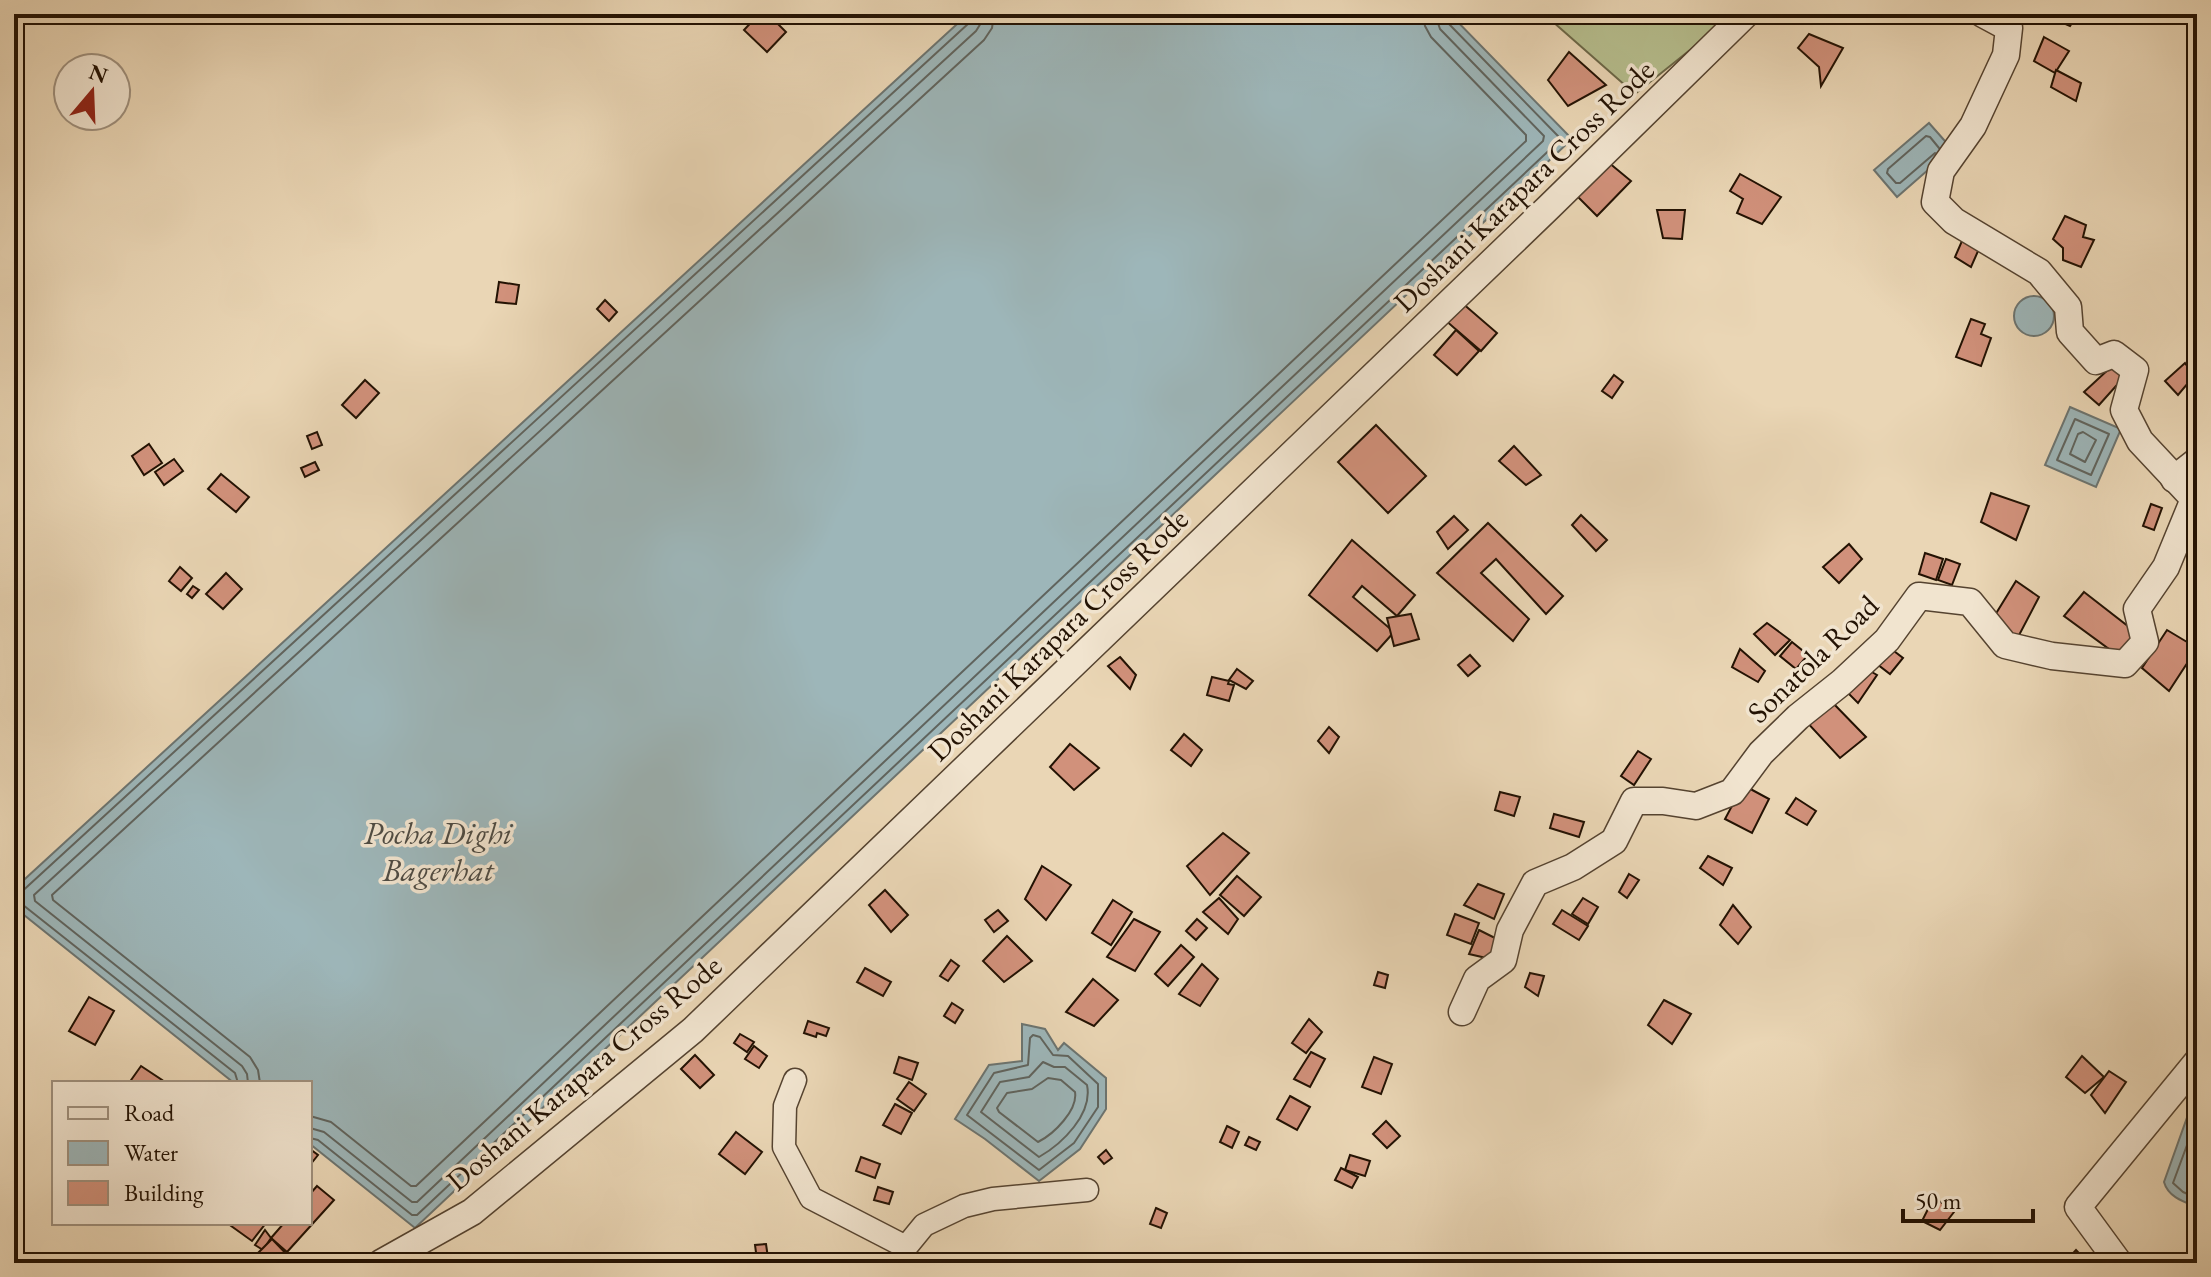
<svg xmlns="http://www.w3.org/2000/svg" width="2211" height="1277" font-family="'EB Garamond',serif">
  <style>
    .green { fill: #b6be8e; stroke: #6c6848; stroke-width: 2 }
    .water { fill: #9db6b9; stroke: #6c7470; stroke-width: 2 }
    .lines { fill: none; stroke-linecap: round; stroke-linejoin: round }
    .shore { stroke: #60645e; stroke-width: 2 }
    .building { fill: #d1917b; stroke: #231203; stroke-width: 2 }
    .minor-casing { stroke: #554330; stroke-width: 25 }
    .tertiary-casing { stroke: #554330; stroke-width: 29 }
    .minor { stroke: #f1e4cf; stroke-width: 22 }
    .tertiary { stroke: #f1e4cf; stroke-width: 26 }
    .labels { text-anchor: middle; stroke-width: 7; stroke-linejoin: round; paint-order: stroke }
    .street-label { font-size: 30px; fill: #231203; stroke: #f1e4cf }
    .water-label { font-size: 32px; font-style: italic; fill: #4e4b43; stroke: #f1e4cf }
  </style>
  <rect width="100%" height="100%" fill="#ead6b5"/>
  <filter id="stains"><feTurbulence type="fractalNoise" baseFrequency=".0025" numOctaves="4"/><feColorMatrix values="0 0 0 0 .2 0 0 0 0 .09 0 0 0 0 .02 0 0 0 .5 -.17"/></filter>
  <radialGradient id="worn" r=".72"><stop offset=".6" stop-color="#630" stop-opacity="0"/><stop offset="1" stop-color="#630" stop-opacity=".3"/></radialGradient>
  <path class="green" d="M 1544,14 L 1735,14 L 1635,94 Z"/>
  <g class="water">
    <path d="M 968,14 L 1450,14 L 1572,139 L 415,1228 L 310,1144 L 310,1083 L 234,1083 L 14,907 L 14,889 Z"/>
    <path d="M 1929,123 L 1952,149 L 1897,197 L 1874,170 Z"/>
    <circle cx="2034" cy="316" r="20"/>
    <path d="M 2070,407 L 2121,429 L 2096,487 L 2045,465 Z"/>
    <path d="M 1022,1024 L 1045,1029 L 1058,1050 L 1064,1043 L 1106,1078 L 1106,1109 L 1080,1149 L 1039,1181 L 985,1139 L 955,1119 L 989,1065 L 1022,1061 Z"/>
    <path d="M 2197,1111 L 2197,1207 C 2184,1202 2168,1197 2164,1182 L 2189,1112 Z"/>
  </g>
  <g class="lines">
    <g class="shore">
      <path d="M 1935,153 L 1900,183 L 1896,183 L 1887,173 L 1888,169 L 1926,136 L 1930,137 L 1939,148"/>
      <path d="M 2075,419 L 2109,434 L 2091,475 L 2057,460 Z"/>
      <path d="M 2083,432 L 2096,440 L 2085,462 L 2070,454 L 2078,434 Z"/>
      <path d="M 1033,1035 L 1040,1037 L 1053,1055 L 1068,1056 L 1098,1084 L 1098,1107 L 1074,1143 L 1039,1170 L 967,1115 L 994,1073 L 1028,1065 L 1030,1038 Z"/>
      <path d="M 1043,1062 L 1054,1067 L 1065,1067 L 1087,1085 C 1093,1114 1062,1144 1039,1157 L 981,1112 L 1000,1082 L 1029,1077 Z"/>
      <path d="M 1048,1078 L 1061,1080 L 1075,1092 C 1078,1110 1054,1134 1038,1142 L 999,1112 L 997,1108 L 1007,1093 L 1032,1089 Z"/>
      <path d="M 238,1083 L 235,1073 L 18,901 L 17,896 L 969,23 L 972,14"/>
      <path d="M 248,1083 L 247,1074 L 242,1066 L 35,901 L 34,895 L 976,31 L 981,23 L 982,14"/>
      <path d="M 260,1083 L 258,1070 L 250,1057 L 53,900 L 52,895 L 984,40 L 992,28 L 994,14"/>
      <path d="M 310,1116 L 331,1122 L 411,1186 L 416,1186 L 1526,141 L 1526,135 L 1431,37 L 1425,26 L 1423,14"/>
      <path d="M 2197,1118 L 2173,1183 L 2183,1192 L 2197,1198"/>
      <path d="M 310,1128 L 324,1132 L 412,1202 L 417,1202 L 1543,141 L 1544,136 L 1440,29 L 1435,14"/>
      <path d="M 310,1138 L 318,1140 L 412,1215 L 417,1215 L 1558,142 L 1558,136 L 1448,23 L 1445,14"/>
    </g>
  </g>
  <g class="building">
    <path d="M 759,14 L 768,14 L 786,32 L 767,52 L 744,30 Z"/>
    <path d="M 2035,14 L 2078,14 L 2070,26 L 2047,16 Z"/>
    <path d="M 1809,34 L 1843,48 L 1821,86 L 1819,67 L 1798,48 Z"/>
    <path d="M 2044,37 L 2069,51 L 2055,73 L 2034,61 Z"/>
    <path d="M 1569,52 L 1606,85 L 1568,106 L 1548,80 Z"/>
    <path d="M 2056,70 L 2081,83 L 2076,101 L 2051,87 Z"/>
    <path d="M 1608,162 L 1631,181 L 1597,216 L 1577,196 Z"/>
    <path d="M 1740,174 L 1781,197 L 1762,224 L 1737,213 L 1743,199 L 1730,191 Z"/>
    <path d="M 1657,210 L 1685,210 L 1682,239 L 1663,238 Z"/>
    <path d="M 2065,216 L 2086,225 L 2083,237 L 2094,240 L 2081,267 L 2063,260 L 2063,248 L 2053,239 Z"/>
    <path d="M 1965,234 L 1982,242 L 1971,267 L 1955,257 Z"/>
    <path d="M 499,282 L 519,285 L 516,304 L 496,302 Z"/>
    <path d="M 605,300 L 617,312 L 609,321 L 597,309 Z"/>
    <path d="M 1461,302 L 1497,333 L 1481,351 L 1445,320 Z"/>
    <path d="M 1971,319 L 1985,324 L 1981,334 L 1991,338 L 1981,366 L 1956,357 Z"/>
    <path d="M 1456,330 L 1479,351 L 1457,375 L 1434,355 Z"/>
    <path d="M 2185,363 L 2194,376 L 2178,395 L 2165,381 Z"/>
    <path d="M 2111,367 L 2125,376 L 2099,405 L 2084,392 Z"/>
    <path d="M 1614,375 L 1623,382 L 1612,398 L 1602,391 Z"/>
    <path d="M 365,380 L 379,393 L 356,418 L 342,405 Z"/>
    <path d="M 1376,425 L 1426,476 L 1388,513 L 1338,462 Z"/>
    <path d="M 317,432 L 322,445 L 312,449 L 307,436 Z"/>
    <path d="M 149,444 L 162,463 L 144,475 L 132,456 Z"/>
    <path d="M 1514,446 L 1541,475 L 1526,485 L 1499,461 Z"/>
    <path d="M 174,459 L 183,471 L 164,485 L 155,472 Z"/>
    <path d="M 315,462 L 319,470 L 305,477 L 301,468 Z"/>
    <path d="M 221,474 L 249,497 L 236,512 L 208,489 Z"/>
    <path d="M 1991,493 L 2029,506 L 2016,540 L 1981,522 Z"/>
    <path d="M 2151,504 L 2162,508 L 2154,530 L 2143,526 Z"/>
    <path d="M 1581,515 L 1607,540 L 1596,551 L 1572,525 Z"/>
    <path d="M 1454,516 L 1468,530 L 1448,549 L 1437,532 Z"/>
    <path d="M 1488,523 L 1563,596 L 1546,614 L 1496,559 L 1481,573 L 1529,619 L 1513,641 L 1437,573 Z"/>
    <path d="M 1352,540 L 1415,595 L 1397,616 L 1362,586 L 1353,597 L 1394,632 L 1377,651 L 1309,595 Z"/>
    <path d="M 1849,544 L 1862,559 L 1839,583 L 1823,567 Z"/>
    <path d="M 1925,553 L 1943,559 L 1936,580 L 1919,574 Z"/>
    <path d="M 1946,559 L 1960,564 L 1952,585 L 1938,580 Z"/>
    <path d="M 180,567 L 192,578 L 181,591 L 169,581 Z"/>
    <path d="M 226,573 L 242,589 L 223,609 L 206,594 Z"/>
    <path d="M 2016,581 L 2039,597 L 2017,639 L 1992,620 Z"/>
    <path d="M 193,586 L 199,590 L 192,598 L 187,594 Z"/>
    <path d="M 2084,592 L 2138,634 L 2120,657 L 2064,616 Z"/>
    <path d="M 1411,614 L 1419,639 L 1394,646 L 1387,618 Z"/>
    <path d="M 1767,623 L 1790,640 L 1775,655 L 1754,634 Z"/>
    <path d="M 2167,630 L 2197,648 L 2169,691 L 2142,668 Z"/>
    <path d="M 1792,642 L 1808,655 L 1796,669 L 1780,656 Z"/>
    <path d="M 1890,648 L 1903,658 L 1890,674 L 1877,664 Z"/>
    <path d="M 1740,649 L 1765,671 L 1758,682 L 1732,667 Z"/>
    <path d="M 1470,655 L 1480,666 L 1468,676 L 1458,665 Z"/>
    <path d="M 1120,657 L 1136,675 L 1130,689 L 1108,666 Z"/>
    <path d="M 1863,667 L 1877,675 L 1858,703 L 1844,689 Z"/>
    <path d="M 1237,669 L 1253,681 L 1246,689 L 1229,680 Z"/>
    <path d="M 1212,677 L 1229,681 L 1228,684 L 1234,685 L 1229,701 L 1207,695 Z"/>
    <path d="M 1830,700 L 1866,737 L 1840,758 L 1803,718 Z"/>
    <path d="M 1329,727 L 1339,737 L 1329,753 L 1318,741 Z"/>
    <path d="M 1184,734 L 1202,750 L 1191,766 L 1171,750 Z"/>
    <path d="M 1070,744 L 1099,768 L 1074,790 L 1050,767 Z"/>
    <path d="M 1638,751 L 1651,759 L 1634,785 L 1621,776 Z"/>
    <path d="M 1743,785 L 1769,799 L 1752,833 L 1725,819 Z"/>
    <path d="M 1500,792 L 1520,797 L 1514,816 L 1495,810 Z"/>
    <path d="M 1796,798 L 1816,811 L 1807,825 L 1786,813 Z"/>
    <path d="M 1554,814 L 1584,822 L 1579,837 L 1550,828 Z"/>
    <path d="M 1223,833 L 1249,853 L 1210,895 L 1187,866 Z"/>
    <path d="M 1708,856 L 1732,868 L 1723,885 L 1700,868 Z"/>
    <path d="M 1042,866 L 1071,885 L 1046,920 L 1025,899 Z"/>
    <path d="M 1629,874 L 1639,880 L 1627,898 L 1619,892 Z"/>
    <path d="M 1237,876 L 1261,897 L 1244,916 L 1220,895 Z"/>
    <path d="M 1478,884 L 1504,894 L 1494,919 L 1464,905 Z"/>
    <path d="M 885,890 L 908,915 L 891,932 L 869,905 Z"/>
    <path d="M 1219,898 L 1238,919 L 1228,934 L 1203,912 Z"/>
    <path d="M 1583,898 L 1598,907 L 1588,924 L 1572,914 Z"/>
    <path d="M 1113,900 L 1132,912 L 1111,945 L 1092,933 Z"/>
    <path d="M 1733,905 L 1751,927 L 1738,944 L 1720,925 Z"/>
    <path d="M 998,910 L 1008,921 L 994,932 L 985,920 Z"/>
    <path d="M 1562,910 L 1588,926 L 1579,940 L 1553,924 Z"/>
    <path d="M 1455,914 L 1479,923 L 1471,944 L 1447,935 Z"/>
    <path d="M 1134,919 L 1160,932 L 1135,971 L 1107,957 Z"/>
    <path d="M 1197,919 L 1207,928 L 1196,940 L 1186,931 Z"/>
    <path d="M 1479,930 L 1503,942 L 1495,960 L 1469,954 Z"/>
    <path d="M 1007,936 L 1032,961 L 1004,982 L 983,961 Z"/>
    <path d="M 1181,945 L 1194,957 L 1168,986 L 1155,974 Z"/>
    <path d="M 951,960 L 959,966 L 948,981 L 940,976 Z"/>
    <path d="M 1202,964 L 1218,979 L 1200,1006 L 1179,994 Z"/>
    <path d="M 865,968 L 891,982 L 883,996 L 857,982 Z"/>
    <path d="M 1378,972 L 1388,975 L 1385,988 L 1374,985 Z"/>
    <path d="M 1530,973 L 1544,976 L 1538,996 L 1525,987 Z"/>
    <path d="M 1093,979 L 1118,1000 L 1094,1026 L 1066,1012 Z"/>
    <path d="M 89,997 L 114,1011 L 95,1045 L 69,1031 Z"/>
    <path d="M 1664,1000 L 1691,1014 L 1672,1044 L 1648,1025 Z"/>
    <path d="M 952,1003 L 963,1010 L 955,1023 L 944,1016 Z"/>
    <path d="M 1309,1019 L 1322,1032 L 1306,1053 L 1292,1043 Z"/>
    <path d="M 808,1021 L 829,1028 L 826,1036 L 817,1033 L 816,1037 L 804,1033 Z"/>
    <path d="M 740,1034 L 754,1042 L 747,1052 L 734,1043 Z"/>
    <path d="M 754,1046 L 767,1056 L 759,1068 L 745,1059 Z"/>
    <path d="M 1311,1052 L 1325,1059 L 1310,1087 L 1294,1079 Z"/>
    <path d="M 695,1055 L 714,1075 L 700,1088 L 681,1069 Z"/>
    <path d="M 2082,1056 L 2104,1077 L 2085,1093 L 2066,1077 Z"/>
    <path d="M 899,1057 L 918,1063 L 912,1080 L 894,1073 Z"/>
    <path d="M 1374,1057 L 1392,1064 L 1381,1094 L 1362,1087 Z"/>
    <path d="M 141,1066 L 162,1080 L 159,1083 L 129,1083 Z"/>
    <path d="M 2109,1071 L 2126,1082 L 2105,1113 L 2091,1095 Z"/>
    <path d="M 909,1082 L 926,1094 L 914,1111 L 897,1099 Z"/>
    <path d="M 1290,1096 L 1310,1107 L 1297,1130 L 1277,1119 Z"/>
    <path d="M 895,1104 L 912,1113 L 901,1134 L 883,1125 Z"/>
    <path d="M 1386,1121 L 1400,1136 L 1387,1148 L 1373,1134 Z"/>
    <path d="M 1227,1126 L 1239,1132 L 1232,1148 L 1220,1142 Z"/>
    <path d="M 736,1132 L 762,1152 L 745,1174 L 719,1154 Z"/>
    <path d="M 1249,1137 L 1260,1142 L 1256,1150 L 1245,1145 Z"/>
    <path d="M 310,1149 L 318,1155 L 310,1165 Z"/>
    <path d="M 1106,1150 L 1112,1158 L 1104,1164 L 1098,1157 Z"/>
    <path d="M 1350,1155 L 1370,1161 L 1365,1176 L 1345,1170 Z"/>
    <path d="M 861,1157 L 880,1164 L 875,1178 L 856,1171 Z"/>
    <path d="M 1341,1168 L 1358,1177 L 1352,1188 L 1335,1180 Z"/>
    <path d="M 317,1186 L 334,1200 L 287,1252 L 271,1238 L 284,1223 L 310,1223 L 310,1194 Z"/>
    <path d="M 878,1187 L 893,1192 L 889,1204 L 874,1200 Z"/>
    <path d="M 1934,1197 L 1954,1212 L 1940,1230 L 1922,1221 Z"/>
    <path d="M 1156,1208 L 1167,1213 L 1161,1228 L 1150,1224 Z"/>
    <path d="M 227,1223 L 266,1223 L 252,1241 Z"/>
    <path d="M 265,1230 L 271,1238 L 263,1250 L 255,1245 Z"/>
    <path d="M 272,1239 L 295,1263 L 256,1263 L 252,1259 Z"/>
    <path d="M 766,1244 L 768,1258 L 757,1260 L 755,1245 Z"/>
    <path d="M 2076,1250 L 2088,1263 L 2064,1263 Z"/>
  </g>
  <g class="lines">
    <defs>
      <g id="minor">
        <path d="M 795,1080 L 785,1106 L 784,1147 L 811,1198 L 906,1247"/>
        <path d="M 903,1263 L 906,1247 L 924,1225 L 964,1206 L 993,1199 L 1087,1190"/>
      </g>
      <g id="tertiary">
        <path d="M 1983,14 L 2009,28 L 2006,55 L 1973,126 L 1941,171 L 1935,202 L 1954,221 L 2039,272 L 2068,307 L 2070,332 L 2096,361 L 2114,354 L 2135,370 L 2124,410 L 2140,441 L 2197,502"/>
        <path d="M 2174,479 L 2197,461"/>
        <path d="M 1462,1012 L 1477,979 L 1503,960 L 1510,930 L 1535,883 L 1573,867 L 1614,841 L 1634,801 L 1663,801 L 1696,806 L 1732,792 L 1761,753 L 1798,717 L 1842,682 L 1887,640 L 1919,596 L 1970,602 L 2005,645 L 2052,656 L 2125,664 L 2145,642 L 2137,609 L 2166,567 L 2194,499"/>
        <path d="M 381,1263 L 472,1212 L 693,1030 L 1549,207 L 1746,14"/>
        <path d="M 2119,1263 L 2078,1207 L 2197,1062"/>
      </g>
    </defs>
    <use href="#minor" class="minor-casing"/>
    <use href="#tertiary" class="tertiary-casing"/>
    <use href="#minor" class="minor"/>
    <use href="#tertiary" class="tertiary"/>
  </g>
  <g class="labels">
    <g class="street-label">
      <text transform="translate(1524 186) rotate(-44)" y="10">Doshani Karapara Cross Rode</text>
      <text transform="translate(1058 635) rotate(-44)" y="10">Doshani Karapara Cross Rode</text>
      <text transform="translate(1813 659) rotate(-44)" y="10">Sonatola Road</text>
      <text transform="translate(584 1073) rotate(-40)" y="10">Doshani Karapara Cross Rode</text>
    </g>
    <g class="water-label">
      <text x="438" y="844">Pocha Dighi<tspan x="438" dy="37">Bagerhat</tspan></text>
    </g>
  </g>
  <rect width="2211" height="1277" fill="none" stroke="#ead6b5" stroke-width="48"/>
  <rect x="16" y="16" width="2179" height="1245" fill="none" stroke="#231203" stroke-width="4"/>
  <rect x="24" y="24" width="2163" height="1229" fill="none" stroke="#231203" stroke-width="2"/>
  <rect x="52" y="1081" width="260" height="144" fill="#f1e4cf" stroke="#9f907d" stroke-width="2"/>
  <rect x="68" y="1107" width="40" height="12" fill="#f1e4cf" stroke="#9f907d" stroke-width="2"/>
  <text x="124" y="1121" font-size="24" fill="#231203">Road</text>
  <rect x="68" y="1141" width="40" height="24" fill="#9db6b9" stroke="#9f907d" stroke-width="2"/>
  <text x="124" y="1161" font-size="24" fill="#231203">Water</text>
  <rect x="68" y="1181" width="40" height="24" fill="#d1917b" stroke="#9f907d" stroke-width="2"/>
  <text x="124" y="1201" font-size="24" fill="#231203">Building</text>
  <g transform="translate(92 92) rotate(19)"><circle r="38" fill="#f1e4cf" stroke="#9f907d" stroke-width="2"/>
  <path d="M0-6L14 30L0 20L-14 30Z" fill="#8f2418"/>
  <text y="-12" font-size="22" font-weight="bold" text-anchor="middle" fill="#231203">N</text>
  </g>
  <path d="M1903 1209v12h130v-12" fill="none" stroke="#231203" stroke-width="4"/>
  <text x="1915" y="1209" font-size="24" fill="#231203" stroke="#f1e4cf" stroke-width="6" paint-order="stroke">50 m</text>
  <rect width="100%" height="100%" filter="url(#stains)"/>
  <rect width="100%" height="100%" fill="url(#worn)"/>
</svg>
